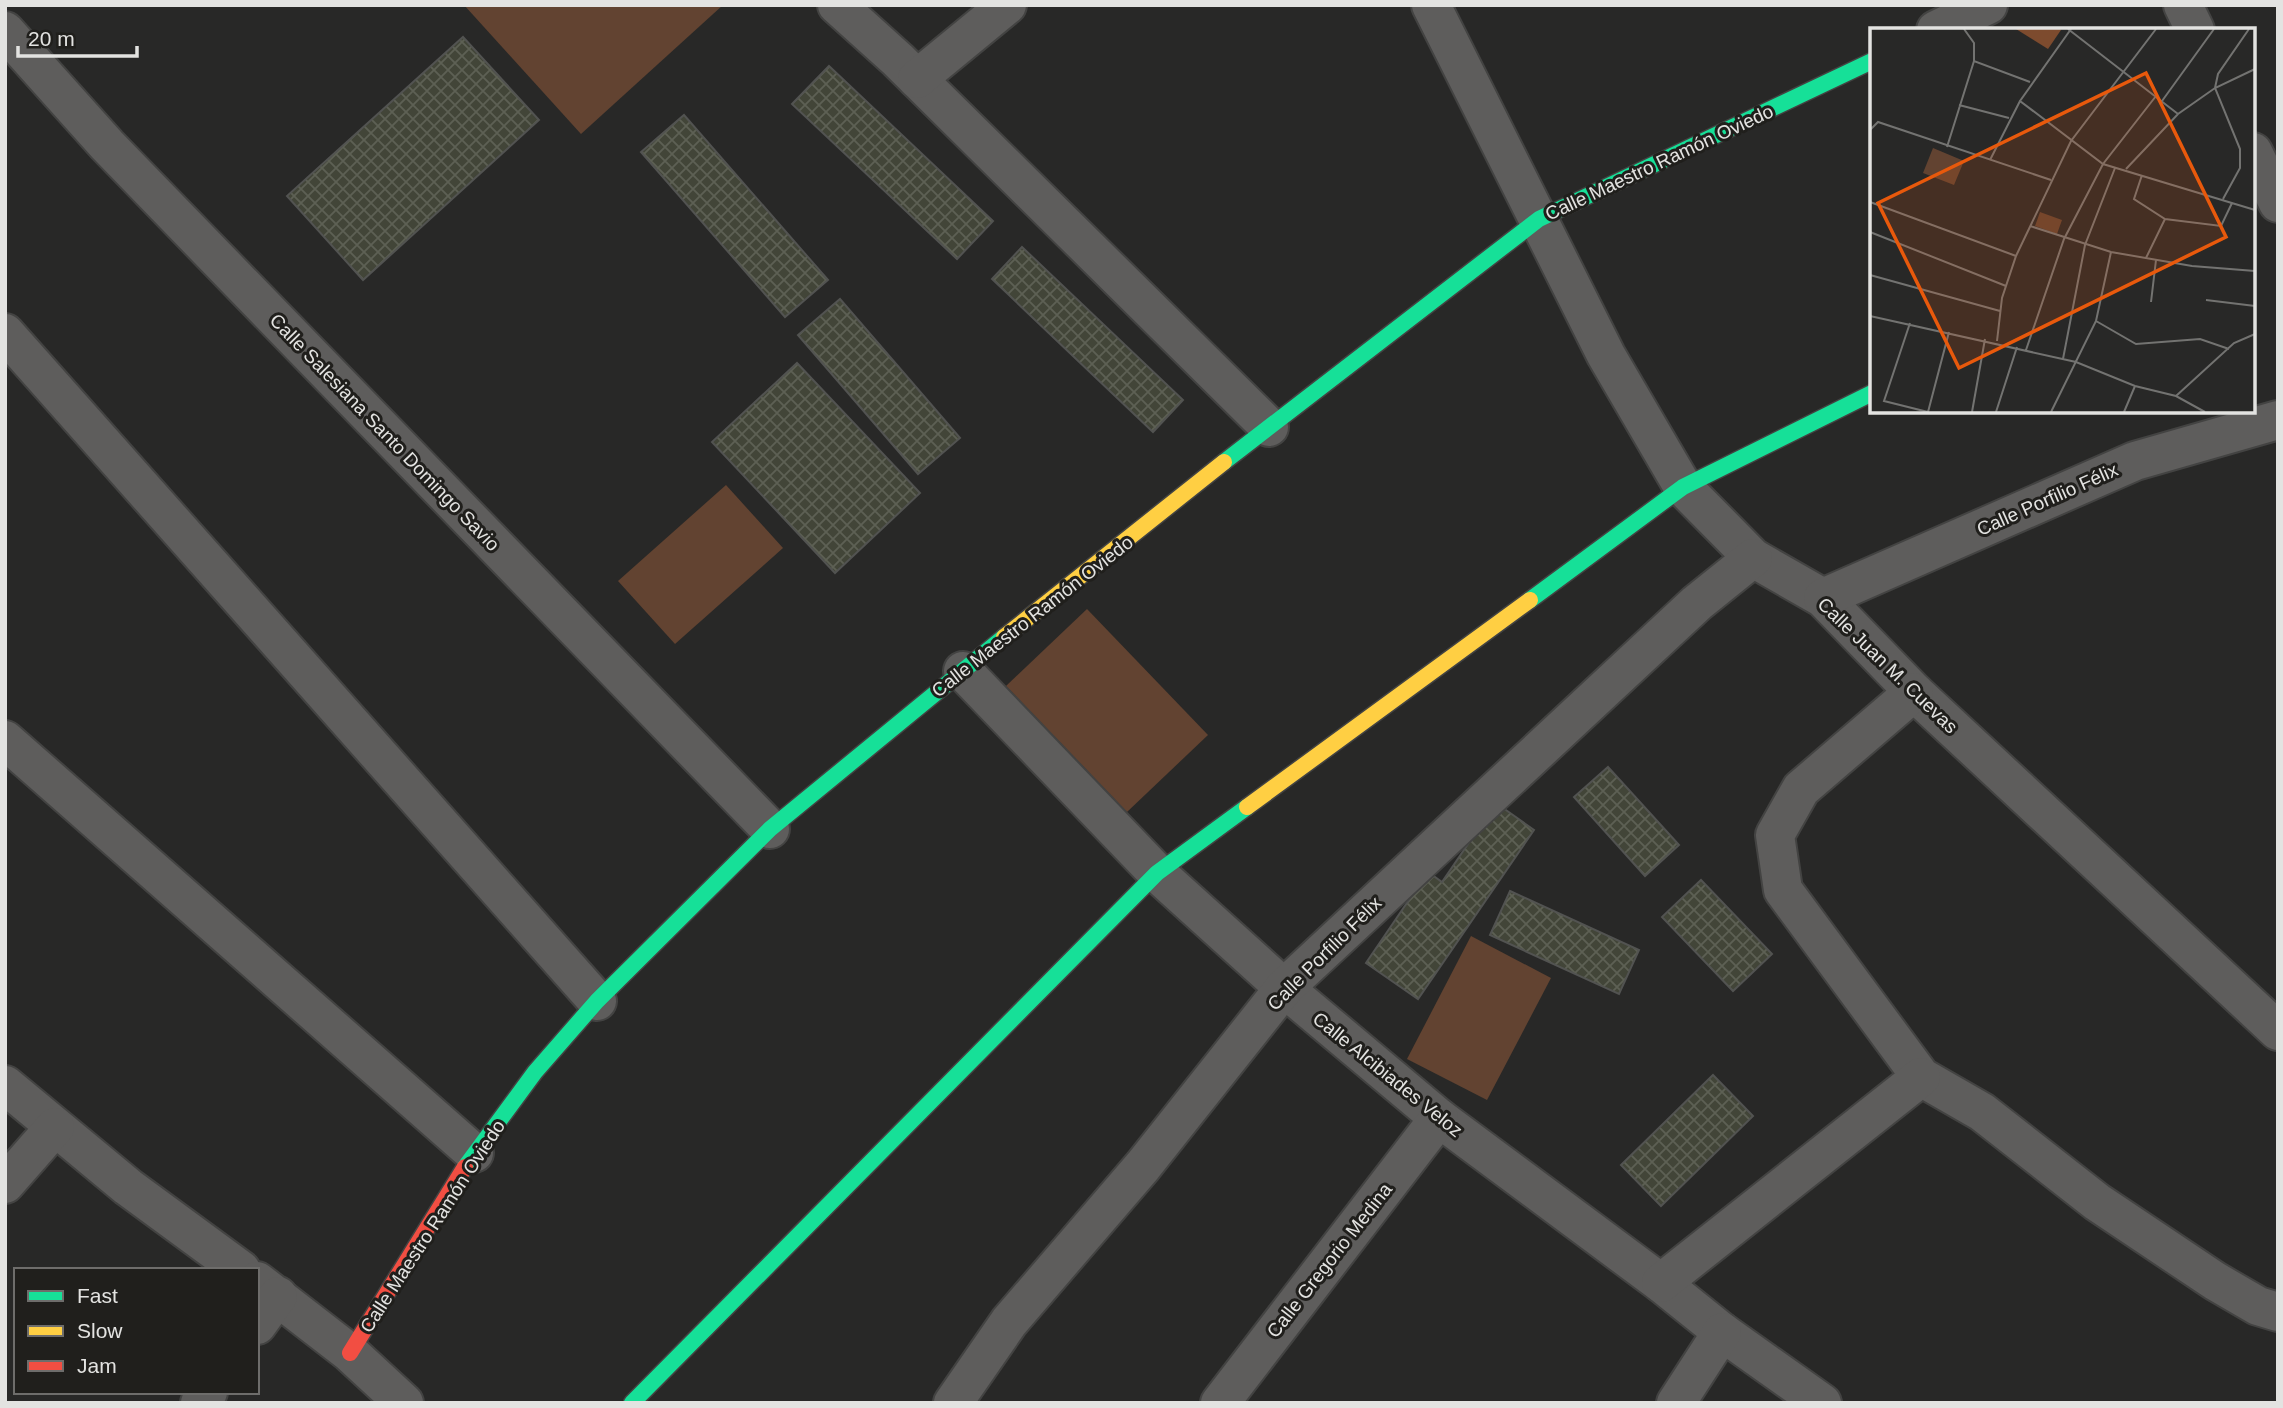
<svg xmlns="http://www.w3.org/2000/svg" width="2283" height="1408" font-family="Helvetica,sans-serif">
  <style>
    .garden { fill: #624331 }
    .building { fill: url(#building-cross-hatch); stroke: #525351; stroke-width: 2 }
    .lines { fill: none; stroke-linecap: round; stroke-linejoin: round }
    .street-casing { stroke: #434342; stroke-width: 42 }
    .fast-casing { stroke: #434342; stroke-width: 19 }
    .slow-casing { stroke: #434342; stroke-width: 19 }
    .jam-casing { stroke: #434342; stroke-width: 19 }
    .street { stroke: #5e5d5c; stroke-width: 38 }
    .fast { stroke: #16e098; stroke-width: 16 }
    .slow { stroke: #ffcf43; stroke-width: 16 }
    .jam { stroke: #f24e42; stroke-width: 16 }
    .labels { text-anchor: middle; stroke-width: 6; stroke-linejoin: round; paint-order: stroke }
    .street-label { font-size: 19px; fill: #e3e3e1; stroke: #201f1c }
    .inset-road { fill: none; stroke: #737371; stroke-width: 2 }
    .view { fill: #e8590c; fill-opacity: 0.15; stroke: #e8590c; stroke-width: 3.5 }
    .inset-edge { fill: none; stroke: #e3e3e1; stroke-width: 3.5 }
  </style>
  <defs>
    <pattern id="building-cross-hatch" width="8" height="8" patternUnits="userSpaceOnUse" patternTransform="scale(1.75)"><rect width="8" height="8" fill="#424538"/><path d="M0 0l8 8M0 8l8-8" fill="none" stroke="#5d6054"/></pattern>
  </defs>
  <rect width="100%" height="100%" fill="#282827"/>
  <g class="garden">
    <path d="M 464,5 L 723,5 L 581,134 Z"/>
    <path d="M 726,485 L 783,548 L 675,644 L 618,581 Z"/>
    <path d="M 1087,609 L 1208,735 L 1127,812 L 1006,686 Z"/>
    <path d="M 1471,936 L 1551,978 L 1487,1100 L 1407,1059 Z"/>
  </g>
  <g class="building">
    <path d="M 463,37 L 539,120 L 363,280 L 287,196 Z"/>
    <path d="M 829,66 L 993,221 L 957,259 L 792,104 Z"/>
    <path d="M 684,115 L 828,280 L 785,317 L 641,152 Z"/>
    <path d="M 1022,247 L 1183,400 L 1153,432 L 992,279 Z"/>
    <path d="M 840,299 L 960,438 L 918,474 L 798,335 Z"/>
    <path d="M 797,363 L 920,493 L 835,573 L 712,442 Z"/>
    <path d="M 1608,767 L 1679,845 L 1645,876 L 1574,797 Z"/>
    <path d="M 1496,803 L 1534,830 L 1418,999 L 1366,963 L 1428,872 L 1442,882 Z"/>
    <path d="M 1701,880 L 1772,954 L 1733,991 L 1662,917 Z"/>
    <path d="M 1510,891 L 1639,950 L 1619,994 L 1490,935 Z"/>
    <path d="M 1713,1075 L 1753,1116 L 1661,1206 L 1621,1165 Z"/>
  </g>
  <g class="lines">
    <defs>
      <g id="street">
        <path d="M 837,5 L 898,60 L 1269,427"/>
        <path d="M 1431,5 L 1606,355 L 1683,487 L 1753,558 L 1823,598 L 1914,692 L 2278,1031"/>
        <path d="M 2183,5 L 2195,30"/>
        <path d="M 1936,30 L 1988,5"/>
        <path d="M 5,31 L 107,145 L 770,829"/>
        <path d="M 917,79 L 1007,5"/>
        <path d="M 2253,152 L 2278,203"/>
        <path d="M 5,333 L 597,1001"/>
        <path d="M 1823,598 L 2135,461 L 2278,420"/>
        <path d="M 963,671 L 1157,873 L 1284,988 L 1439,1118 L 1661,1283 L 1722,1332 L 1822,1403"/>
        <path d="M 1914,692 L 1801,789 L 1775,835 L 1783,890 L 1921,1077 L 1982,1112 L 2097,1202 L 2215,1281 L 2258,1306 L 2278,1312"/>
        <path d="M 5,740 L 474,1153"/>
        <path d="M 5,1085 L 128,1187 L 241,1270"/>
        <path d="M 5,1184 L 55,1127"/>
        <path d="M 257,1281 L 350,1353 L 404,1403"/>
        <path d="M 1661,1283 L 1921,1077"/>
        <path d="M 257,1325 L 278,1296"/>
        <path d="M 200,1403 L 208,1392"/>
        <path d="M 953,1403 L 1009,1322 L 1143,1166 L 1284,988 L 1697,603 L 1753,558"/>
        <path d="M 1220,1403 L 1439,1118"/>
        <path d="M 1676,1403 L 1722,1332"/>
      </g>
      <g id="fast">
        <path d="M 1224,462 L 1539,219 L 1872,61"/>
        <path d="M 1530,600 L 1683,487 L 1872,393"/>
        <path d="M 465,1167 L 535,1072 L 597,1001 L 770,829 L 1004,637"/>
        <path d="M 632,1403 L 1157,873 L 1247,807"/>
      </g>
      <g id="slow">
        <path d="M 1004,637 L 1224,462"/>
        <path d="M 1247,807 L 1530,600"/>
      </g>
      <path id="jam" d="M 350,1353 L 465,1167"/>
    </defs>
    <use href="#street" class="street-casing"/>
    <use href="#fast" class="fast-casing"/>
    <use href="#slow" class="slow-casing"/>
    <use href="#jam" class="jam-casing"/>
    <use href="#street" class="street"/>
    <use href="#fast" class="fast"/>
    <use href="#slow" class="slow"/>
    <use href="#jam" class="jam"/>
  </g>
  <g class="labels">
    <g class="street-label">
      <text transform="translate(1659 162) rotate(-25)" y="7">Calle Maestro Ramón Oviedo</text>
      <text transform="translate(385 432) rotate(46)" y="7">Calle Salesiana Santo Domingo Savio</text>
      <text transform="translate(2047 499) rotate(-24)" y="7">Calle Porfilio Félix</text>
      <text transform="translate(1032 616) rotate(-38)" y="7">Calle Maestro Ramón Oviedo</text>
      <text transform="translate(1888 665) rotate(44)" y="7">Calle Juan M. Cuevas</text>
      <text transform="translate(1324 953) rotate(-45)" y="7">Calle Porfilio Félix</text>
      <text transform="translate(1388 1074) rotate(39)" y="7">Calle Alcibiades Veloz</text>
      <text transform="translate(432 1226) rotate(-57)" y="7">Calle Maestro Ramón Oviedo</text>
      <text transform="translate(1329 1260) rotate(-52)" y="7">Calle Gregorio Medina</text>
    </g>
  </g>
  <g transform="translate(1870 28)">
    <rect width="385" height="385" fill="#282827"/>
    <path d="M 146,1 L 190,1 L 191,2 L 178,21 Z" fill="#7d4b2e"/>
    <path d="M 63,120 L 94,133 L 84,157 L 53,145 ZM 170,184 L 192,192 L 187,206 L 165,198 Z" fill="#624331"/>
    <path class="inset-road" d="M 94,1 L 104,15 L 104,33M 198,1 L 308,86M 201,1 L 150,73 L 233,136 L 385,182M 292,73 L 344,1M 89,77 L 139,90M 0,102 L 8,94 L 181,152M 77,119 L 104,33 L 160,54M 120,132 L 150,73M 256,141 L 308,86 L 345,60 L 385,41M 272,147 L 264,171 L 295,191 L 351,198 L 362,175M 353,171 L 370,140 L 370,121 L 345,60 L 348,46 L 379,1M 0,174 L 146,228M 160,198 L 241,224 L 322,238 L 385,243M 0,204 L 136,258M 276,230 L 295,191M 0,247 L 130,283M 336,272 L 385,278M 281,274 L 286,232M 0,288 L 206,334 L 265,358 L 306,368 L 335,384M 226,293 L 266,316 L 330,311 L 359,321M 40,295 L 14,373 L 58,384M 127,313 L 132,270 L 146,228 L 201,113 L 286,1M 156,322 L 194,211 L 233,136 L 286,68M 193,331 L 215,217 L 245,140M 306,368 L 364,315 L 385,306M 58,384 L 79,304M 102,384 L 115,311M 126,384 L 147,319M 181,384 L 226,293 L 241,224M 254,384 L 265,358"/>
    <path class="view" d="M 276,45 L 356,209 L 89,340 L 8,175 Z"/>
    <rect width="385" height="385" class="inset-edge"/>
  </g>
  <rect width="2283" height="1408" fill="none" stroke="#e3e3e1" stroke-width="14"/>
  <rect x="14" y="1268" width="245" height="126" fill="#201f1c" stroke="#6e6d6b" stroke-width="2"/>
  <rect x="28" y="1291" width="35" height="10" fill="#16e098" stroke="#6e6d6b" stroke-width="2"/>
  <text x="77" y="1303" font-size="21" fill="#e3e3e1">Fast</text>
  <rect x="28" y="1326" width="35" height="10" fill="#ffcf43" stroke="#6e6d6b" stroke-width="2"/>
  <text x="77" y="1338" font-size="21" fill="#e3e3e1">Slow</text>
  <rect x="28" y="1361" width="35" height="10" fill="#f24e42" stroke="#6e6d6b" stroke-width="2"/>
  <text x="77" y="1373" font-size="21" fill="#e3e3e1">Jam</text>
  <path d="M18 46v10h119v-10" fill="none" stroke="#e3e3e1" stroke-width="3.5"/>
  <text x="28" y="46" font-size="21" fill="#e3e3e1" stroke="#201f1c" stroke-width="5" paint-order="stroke">20 m</text>
</svg>
